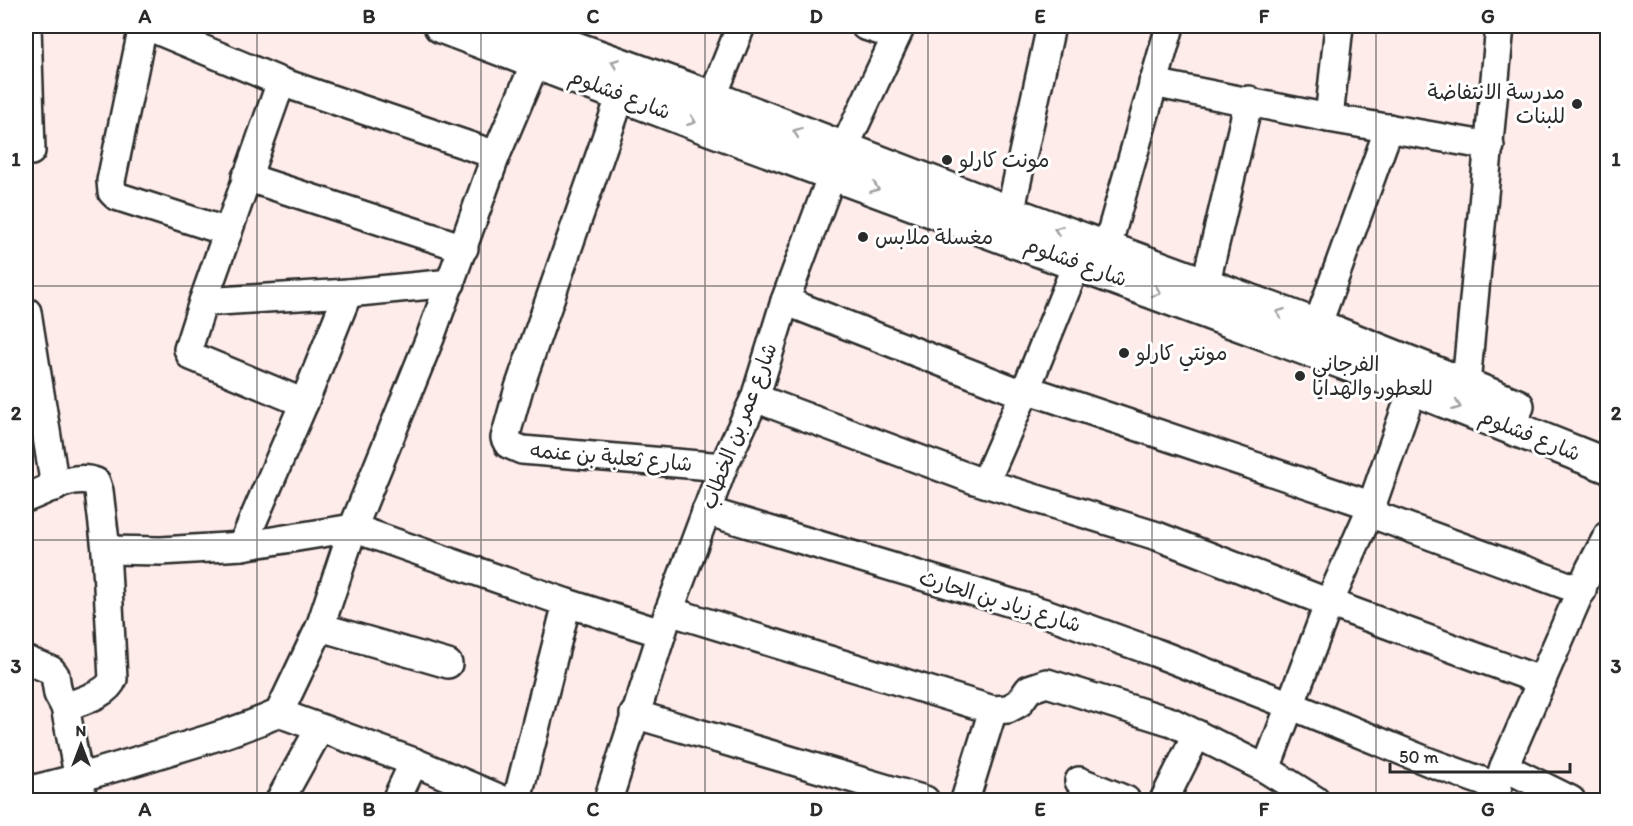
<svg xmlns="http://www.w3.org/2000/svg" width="1633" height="826" font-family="Itim,'Playpen Sans Arabic',sans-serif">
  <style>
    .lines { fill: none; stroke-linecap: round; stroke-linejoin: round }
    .minor-casing { stroke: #2b2b2b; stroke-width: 32 }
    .major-casing { stroke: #2b2b2b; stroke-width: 38 }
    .minor { stroke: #fff; stroke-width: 27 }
    .major { stroke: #fff; stroke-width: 33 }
    .oneway { stroke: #a0a0a0 }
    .grid { fill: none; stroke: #2b2b2b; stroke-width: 1.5; stroke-opacity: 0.55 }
    .poi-dot { fill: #2b2b2b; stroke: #fff; stroke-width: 2 }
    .labels { text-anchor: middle; stroke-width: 6; stroke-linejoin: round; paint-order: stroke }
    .poi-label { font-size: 21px; fill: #2b2b2b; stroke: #fff; text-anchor: start }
    .street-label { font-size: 21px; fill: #2b2b2b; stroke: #fff }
    .neatline { fill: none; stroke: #2b2b2b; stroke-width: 2 }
    .grid-label { font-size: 20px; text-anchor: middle; font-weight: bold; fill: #2b2b2b }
  </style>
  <rect width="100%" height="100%" fill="#feecea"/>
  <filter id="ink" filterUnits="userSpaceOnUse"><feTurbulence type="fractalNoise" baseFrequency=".0167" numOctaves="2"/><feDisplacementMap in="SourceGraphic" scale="12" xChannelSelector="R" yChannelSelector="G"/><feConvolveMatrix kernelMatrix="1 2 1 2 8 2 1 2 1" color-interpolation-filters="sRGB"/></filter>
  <g filter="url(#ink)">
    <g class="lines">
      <defs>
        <g id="minor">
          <path d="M 27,26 L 31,151"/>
          <path d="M 143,26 L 111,181 L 112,192 L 116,196 L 228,232"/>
          <path d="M 147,26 L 281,82 L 496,155"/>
          <path d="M 865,26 L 896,36"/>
          <path d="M 281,82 L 203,302 L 188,349 L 191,356 L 304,403"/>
          <path d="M 1153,83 L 1329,118 L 1490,146"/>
          <path d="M 621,95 L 519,388 L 505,438 L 508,444 L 522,450 L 723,467"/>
          <path d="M 712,98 L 741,26"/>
          <path d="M 1329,118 L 1339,26"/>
          <path d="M 246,177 L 464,248"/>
          <path d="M 1010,213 L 1051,26"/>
          <path d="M 1107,247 L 1170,26"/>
          <path d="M 1205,286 L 1249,100"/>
          <path d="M 785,301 L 1023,394"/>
          <path d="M 203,302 L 348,293 L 451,283"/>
          <path d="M 27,312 L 55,487"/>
          <path d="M 1317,326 L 1389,128"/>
          <path d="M 1466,384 L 1500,26"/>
          <path d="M 1026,389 L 1370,505"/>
          <path d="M 755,398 L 975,480 L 1157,536 L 1329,603 L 1542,681"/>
          <path d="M 985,483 L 1026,389 L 1077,263"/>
          <path d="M 26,498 C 48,490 73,473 96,482 L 99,491 L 106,550 L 113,679 C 107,695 80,701 65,707"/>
          <path d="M 706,511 L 1048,614 L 1154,652 L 1290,705 L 1429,762 L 1498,787"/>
          <path d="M 1369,513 L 1582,591"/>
          <path d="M 242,546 L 304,403 L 348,293"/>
          <path d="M 106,550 L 161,551 L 242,546 L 353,528 L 567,603 L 661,633"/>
          <path d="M 669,611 L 993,710 L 1008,709 L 1019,703 L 1029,689 L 1047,683 L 1172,722 L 1266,769 L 1315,800"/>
          <path d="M 320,627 L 448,664"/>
          <path d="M 26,660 L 51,670 L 55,675 L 58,694 L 65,707 L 83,800"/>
          <path d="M 279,713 L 320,627 L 353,528 L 430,338 L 496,155 L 536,61"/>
          <path d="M 279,713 L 414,762 L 503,800"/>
          <path d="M 634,714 L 925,800"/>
          <path d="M 1504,767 L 1571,800"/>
          <path d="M 1266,769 L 1329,603 L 1369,513 L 1413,388"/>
          <path d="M 1079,781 L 1126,800"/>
          <path d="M 26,791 C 74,780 121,766 169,751 C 206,740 243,729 279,713"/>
          <path d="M 280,800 L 320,728"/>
          <path d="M 396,800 L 414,762"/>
          <path d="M 517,800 L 567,603"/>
          <path d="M 608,800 L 669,611 L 723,467 L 755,398 L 785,301 L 833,172 L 901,26"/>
          <path d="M 965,800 L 993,710"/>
          <path d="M 1164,800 L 1197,734"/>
          <path d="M 1492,800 L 1504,767 L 1590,569 L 1608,535"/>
        </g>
        <g id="major">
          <path d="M 441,26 L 701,125 L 1413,388 L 1608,466"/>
          <path d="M 512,26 L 712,98 L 1010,213 L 1317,326 L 1517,406"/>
        </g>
      </defs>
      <use href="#minor" class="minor-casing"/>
      <use href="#major" class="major-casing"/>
      <use href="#minor" class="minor"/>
      <use href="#major" class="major"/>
    </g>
    <defs><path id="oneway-chevron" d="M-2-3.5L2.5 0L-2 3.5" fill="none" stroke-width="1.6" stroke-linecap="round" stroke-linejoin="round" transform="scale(1.5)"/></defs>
    <g class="oneway">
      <use href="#oneway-chevron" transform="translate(615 63) rotate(-160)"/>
      <use href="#oneway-chevron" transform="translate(692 121) rotate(21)"/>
      <use href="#oneway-chevron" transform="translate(797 132) rotate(-159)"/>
      <use href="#oneway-chevron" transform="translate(875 188) rotate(20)"/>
      <use href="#oneway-chevron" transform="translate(1058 230) rotate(-161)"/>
      <use href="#oneway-chevron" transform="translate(1157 292) rotate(21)"/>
      <use href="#oneway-chevron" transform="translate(1280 313) rotate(-160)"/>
      <use href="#oneway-chevron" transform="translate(1457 406) rotate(21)"/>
    </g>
  </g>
  <path class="grid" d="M 257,26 L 257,800M 481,26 L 481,800M 705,26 L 705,800M 928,26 L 928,800M 1152,26 L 1152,800M 1376,26 L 1376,800M 26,286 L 1608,286M 26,540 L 1608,540"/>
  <g class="poi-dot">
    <circle cx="1577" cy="104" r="6"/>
    <circle cx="947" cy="160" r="6"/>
    <circle cx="863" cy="237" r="6"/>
    <circle cx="1124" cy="353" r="6"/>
    <circle cx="1300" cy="376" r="6"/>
  </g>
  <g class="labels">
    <g class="poi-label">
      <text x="1565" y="99" text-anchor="end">مدرسة الانتفاضة<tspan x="1565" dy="24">للبنات</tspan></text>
      <text x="959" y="167">مونت كارلو</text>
      <text x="875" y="244">مغسلة ملابس</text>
      <text x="1136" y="360">مونتي كارلو</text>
      <text x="1312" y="371">الفرجاني<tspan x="1312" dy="24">للعطور والهدايا</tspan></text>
    </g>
    <g class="street-label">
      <text transform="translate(620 94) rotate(21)" y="7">شارع فشلوم</text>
      <text transform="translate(1076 262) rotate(20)" y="7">شارع فشلوم</text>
      <text transform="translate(739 426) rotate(-69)" y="7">شارع عمر بن الخطاب</text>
      <text transform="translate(1530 435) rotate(22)" y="7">شارع فشلوم</text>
      <text transform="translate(611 457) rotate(5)" y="7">شارع ثعلبة بن عنمه</text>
      <text transform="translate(1000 601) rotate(17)" y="7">شارع زياد بن الحارث</text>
    </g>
  </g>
  <rect width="1633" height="826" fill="none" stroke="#fff" stroke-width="66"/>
  <g transform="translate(81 745)" stroke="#ffffff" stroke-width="4.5" paint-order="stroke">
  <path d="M0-4.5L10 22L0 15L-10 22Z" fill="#2b2b2b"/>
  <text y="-9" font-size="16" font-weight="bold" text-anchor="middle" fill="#2b2b2b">N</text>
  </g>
  <path d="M1390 763v9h180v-9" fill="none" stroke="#2b2b2b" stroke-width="3"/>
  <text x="1399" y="763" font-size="18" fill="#2b2b2b" stroke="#ffffff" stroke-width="4.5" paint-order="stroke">50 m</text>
  <rect x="33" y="33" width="1567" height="760" class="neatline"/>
  <g class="grid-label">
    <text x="145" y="23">A</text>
    <text x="369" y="23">B</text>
    <text x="593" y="23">C</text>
    <text x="816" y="23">D</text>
    <text x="1040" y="23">E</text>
    <text x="1264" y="23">F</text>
    <text x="1488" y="23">G</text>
    <text x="16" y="166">1</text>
    <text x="1616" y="166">1</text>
    <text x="16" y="420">2</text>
    <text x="1616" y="420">2</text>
    <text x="16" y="673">3</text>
    <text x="1616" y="673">3</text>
    <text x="145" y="816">A</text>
    <text x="369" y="816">B</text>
    <text x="593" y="816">C</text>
    <text x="816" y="816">D</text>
    <text x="1040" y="816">E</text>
    <text x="1264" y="816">F</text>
    <text x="1488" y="816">G</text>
  </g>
</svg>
